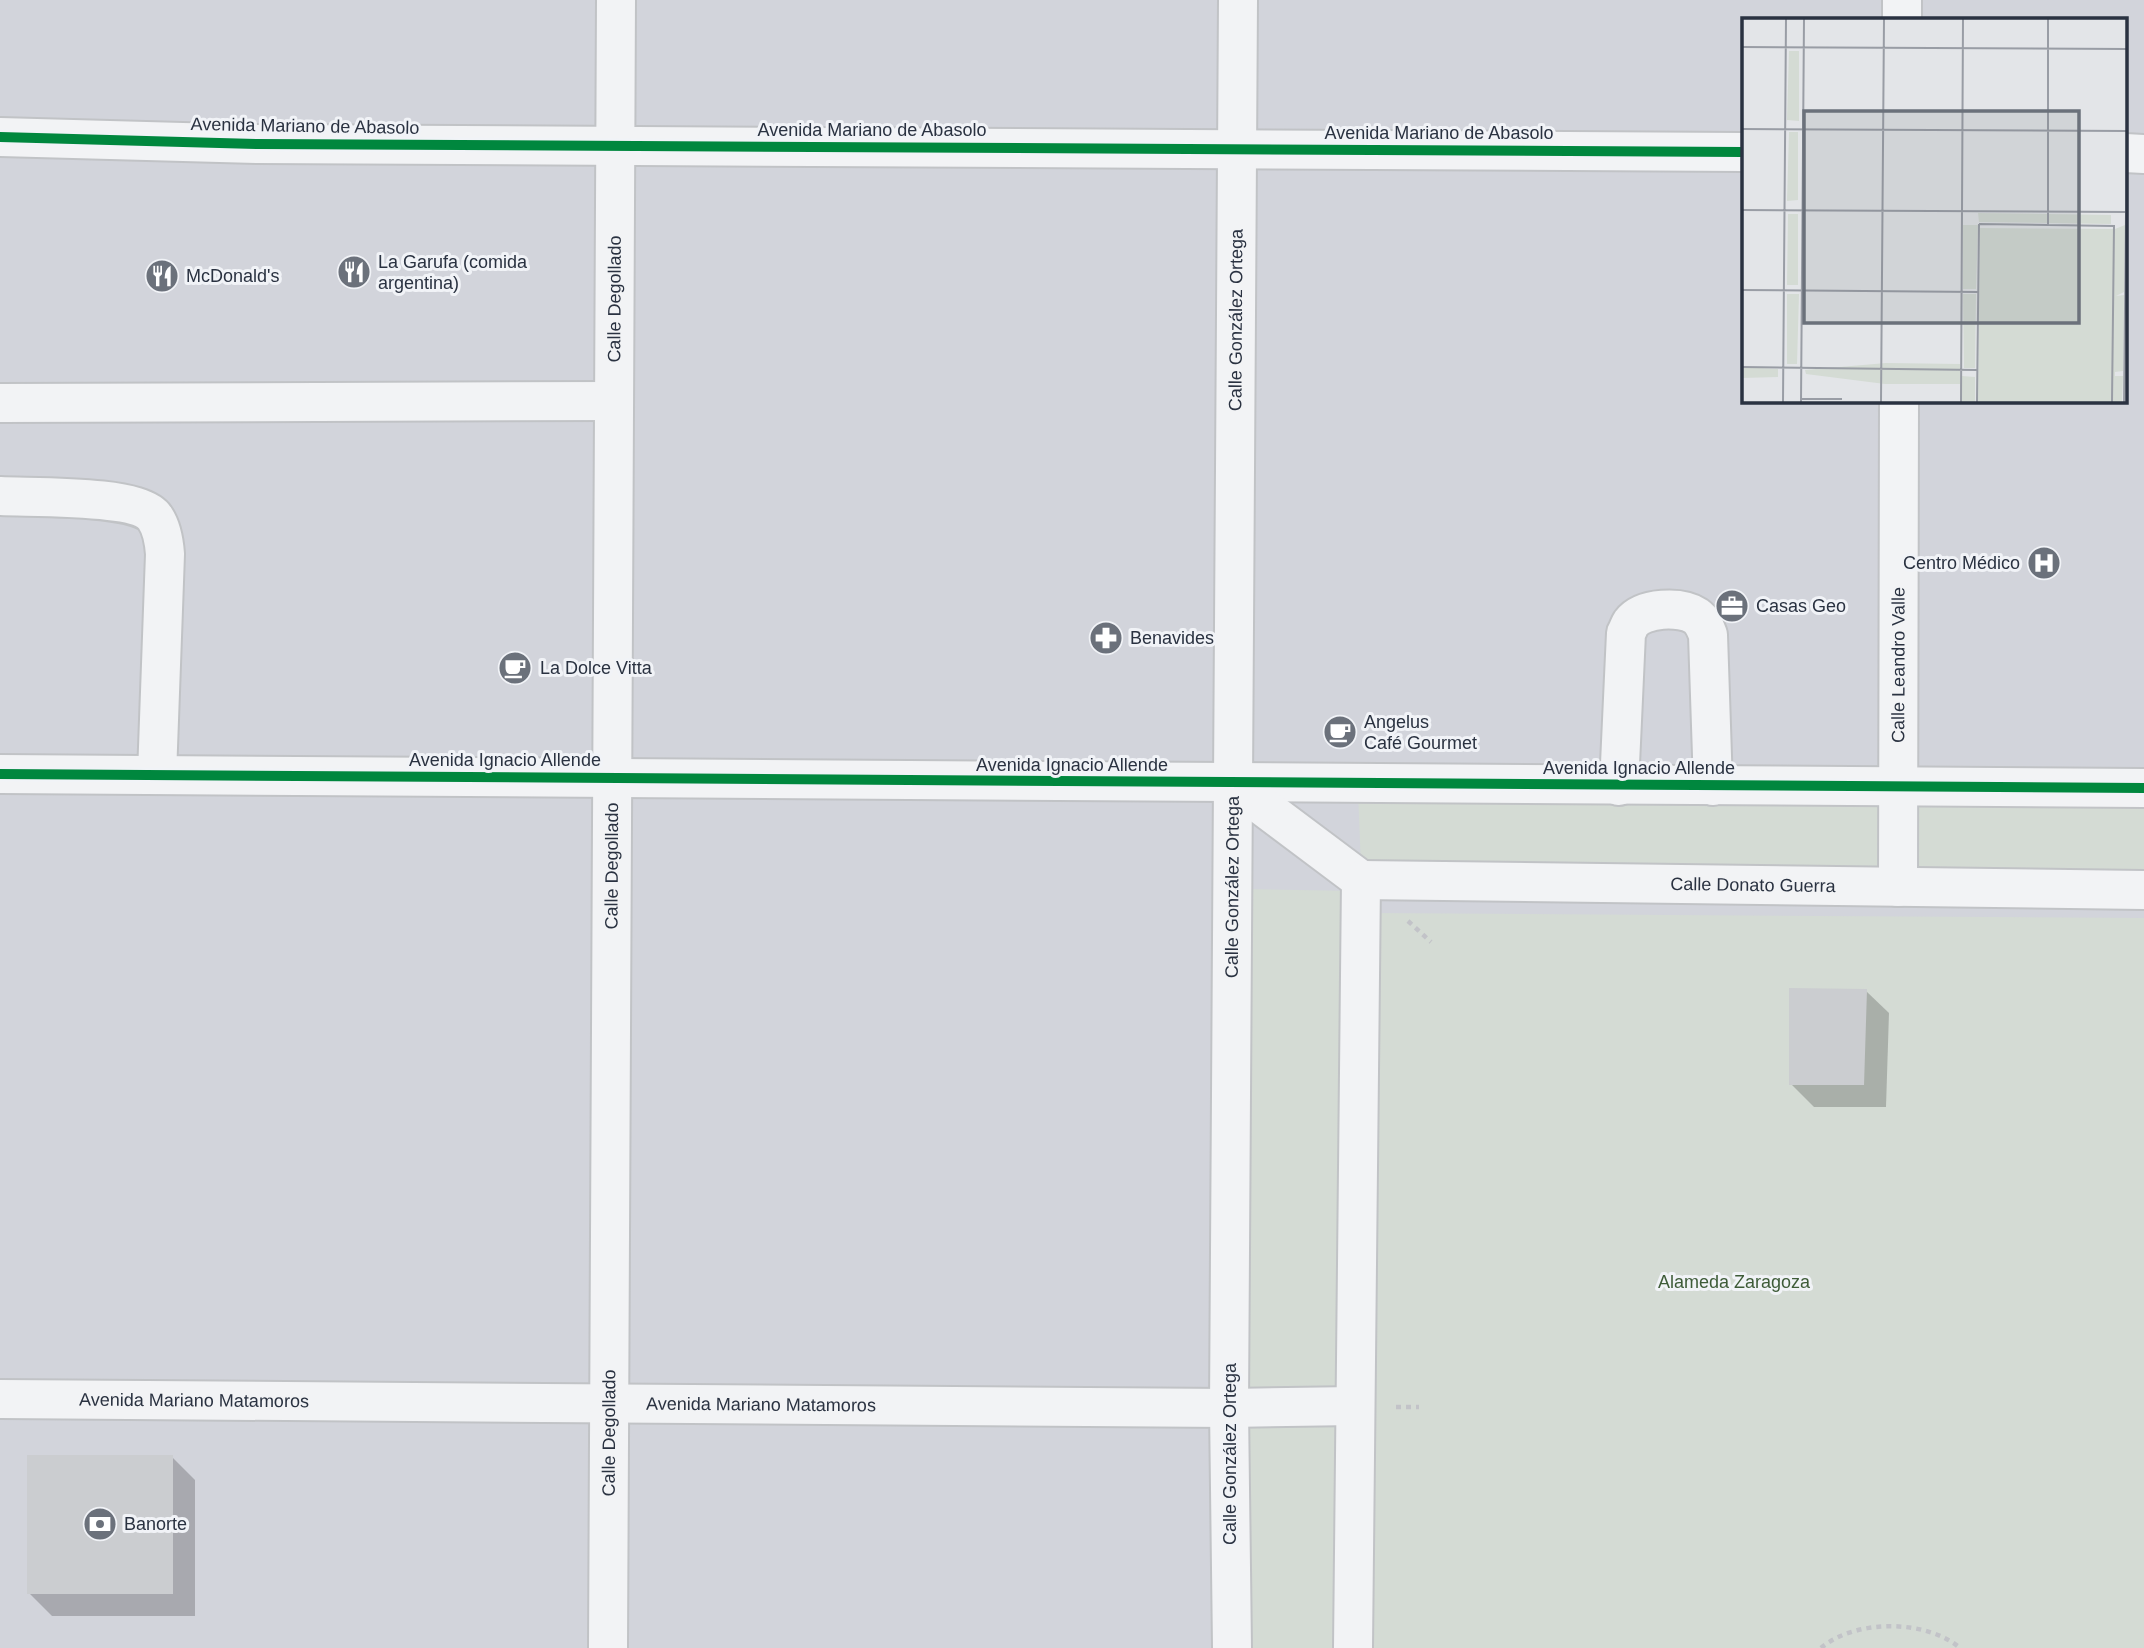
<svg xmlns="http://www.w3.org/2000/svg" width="2144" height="1648" font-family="Arial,sans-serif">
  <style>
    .built { fill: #d2d4db; fill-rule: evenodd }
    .green { fill: #d4dbd4 }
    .shadow { fill: #0003 }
    .building { fill: #cbcdd0 }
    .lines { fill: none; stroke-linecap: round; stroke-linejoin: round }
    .minor-casing { stroke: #c1c3c6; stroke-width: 42 }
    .path { stroke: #c2c3c8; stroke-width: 4.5; stroke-dasharray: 5 5; stroke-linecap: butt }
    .minor { stroke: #f2f3f5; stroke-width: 38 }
    .cycleway-casing { stroke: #f1f3f7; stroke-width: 15 }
    .cycleway { stroke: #00873e; stroke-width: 10 }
    .labels { text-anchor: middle; stroke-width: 6; stroke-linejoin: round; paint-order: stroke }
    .street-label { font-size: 18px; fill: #2a3241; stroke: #f1f3f7 }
    .poi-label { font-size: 18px; fill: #2a3241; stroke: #f1f3f7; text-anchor: start }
    .park-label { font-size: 18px; fill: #3e5c38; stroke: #f1f3f7 }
    .inset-road { fill: none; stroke: #999da5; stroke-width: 2 }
    .view { fill: #6b717b; fill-opacity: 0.15; stroke: #6b717b; stroke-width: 3.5 }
    .inset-edge { fill: none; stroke: #2a3241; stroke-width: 3.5 }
  </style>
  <rect width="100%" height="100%" fill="#e3e5e8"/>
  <path class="built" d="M 0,0 L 2144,0 L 2144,1648 L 0,1648 ZM 1743,19 L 2125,19 L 2125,401 L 1743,401 Z"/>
  <g class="green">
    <path d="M 1358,792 L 2144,805 L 2144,878 L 1361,866 Z"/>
    <path d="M 1243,889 L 1354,891 L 1339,1390 L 1240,1390 Z"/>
    <path d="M 1371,913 L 2144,918 L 2144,1648 L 1364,1648 Z"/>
    <path d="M 1238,1423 L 1341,1423 L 1339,1648 L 1241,1648 Z"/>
  </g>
  <g class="shadow">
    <path d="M 1866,991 L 1889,1013 L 1886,1107 L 1814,1107 L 1791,1084 Z"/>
    <path d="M 172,1457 L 195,1480 L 195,1616 L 52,1616 L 29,1593 Z"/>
  </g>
  <g class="building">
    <path d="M 1789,988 L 1867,989 L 1864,1085 L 1789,1085 Z"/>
    <rect x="27" y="1455" width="146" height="139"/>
  </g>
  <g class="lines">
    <defs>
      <g id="minor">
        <path d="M 1902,19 L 1902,0"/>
        <path d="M 0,137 L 257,144 L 1743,152"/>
        <path d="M 2125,153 L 2144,154"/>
        <path d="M 0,403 L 614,401"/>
        <path d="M 0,496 C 30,498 139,494 155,518 C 162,528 164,541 165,554 L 157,775"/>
        <path d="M 0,774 L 2144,788"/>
        <path d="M 1233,784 L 1361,880"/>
        <path d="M 1619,786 L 1626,633 C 1628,630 1629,626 1631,623 C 1643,607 1681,606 1696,616 C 1703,621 1705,627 1708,635 L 1713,786"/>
        <path id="s1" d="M 1361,880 L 2144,890"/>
        <path id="s2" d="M 1898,887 L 1899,401"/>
        <path id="s3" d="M 0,1399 L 1229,1408 L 1355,1406"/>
        <path id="s4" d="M 608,1648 L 616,0"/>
        <path id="s5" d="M 1232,1648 L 1229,1408 L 1238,0"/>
        <path d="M 1353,1648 L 1361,880"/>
      </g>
    </defs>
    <use href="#minor" class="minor-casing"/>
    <g class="path">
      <path d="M 1408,921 L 1431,942"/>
      <path d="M 1396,1407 L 1419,1407"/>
      <path d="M 1821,1648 C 1855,1619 1926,1619 1960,1648"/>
    </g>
    <use href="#minor" class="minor"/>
    <defs>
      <g id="cycleway">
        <path d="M 0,137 L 257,144 L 1743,152"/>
        <path d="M 0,774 L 2144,788"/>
      </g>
    </defs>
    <use href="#cycleway" class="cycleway-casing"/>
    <use href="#cycleway" class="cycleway"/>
  </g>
  <defs>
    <symbol id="restaurant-disc" viewBox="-11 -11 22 22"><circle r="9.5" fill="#6b717b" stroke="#f1f3f7"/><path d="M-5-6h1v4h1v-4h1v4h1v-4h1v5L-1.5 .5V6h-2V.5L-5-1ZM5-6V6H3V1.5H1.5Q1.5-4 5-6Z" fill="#fff"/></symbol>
    <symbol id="hospital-disc" viewBox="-11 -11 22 22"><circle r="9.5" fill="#6b717b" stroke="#f1f3f7"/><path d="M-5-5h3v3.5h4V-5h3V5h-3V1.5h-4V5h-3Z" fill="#fff"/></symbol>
    <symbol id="office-disc" viewBox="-11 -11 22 22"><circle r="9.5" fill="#6b717b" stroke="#f1f3f7"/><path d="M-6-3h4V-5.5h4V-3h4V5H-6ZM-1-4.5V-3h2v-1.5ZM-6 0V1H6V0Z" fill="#fff"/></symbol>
    <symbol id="pharmacy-disc" viewBox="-11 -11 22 22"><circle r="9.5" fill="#6b717b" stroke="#f1f3f7"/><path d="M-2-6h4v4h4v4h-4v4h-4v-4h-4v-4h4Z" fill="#fff"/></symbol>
    <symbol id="cafe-disc" viewBox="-11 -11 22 22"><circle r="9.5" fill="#6b717b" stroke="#f1f3f7"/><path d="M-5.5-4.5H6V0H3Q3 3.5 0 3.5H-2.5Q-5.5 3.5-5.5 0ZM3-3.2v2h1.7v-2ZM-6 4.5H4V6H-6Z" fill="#fff"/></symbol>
    <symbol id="bank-disc" viewBox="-11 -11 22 22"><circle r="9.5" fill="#6b717b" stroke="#f1f3f7"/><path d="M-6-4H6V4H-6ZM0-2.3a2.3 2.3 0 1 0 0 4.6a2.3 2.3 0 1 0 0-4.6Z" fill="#fff"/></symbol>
  </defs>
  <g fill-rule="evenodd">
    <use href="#restaurant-disc" x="335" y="253" width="38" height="38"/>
    <use href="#restaurant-disc" x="143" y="257" width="38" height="38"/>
    <use href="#hospital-disc" x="2025" y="544" width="38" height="38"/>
    <use href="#office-disc" x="1713" y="587" width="38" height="38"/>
    <use href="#pharmacy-disc" x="1087" y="619" width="38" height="38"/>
    <use href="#cafe-disc" x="496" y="649" width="38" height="38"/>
    <use href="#cafe-disc" x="1321" y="713" width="38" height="38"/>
    <use href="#bank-disc" x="81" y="1505" width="38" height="38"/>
  </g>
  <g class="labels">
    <g class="street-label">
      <text transform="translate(305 126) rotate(1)" y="6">Avenida Mariano de Abasolo</text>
      <text x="872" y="136">Avenida Mariano de Abasolo</text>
      <text x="1439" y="139">Avenida Mariano de Abasolo</text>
      <text dy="6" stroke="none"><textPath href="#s4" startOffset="1349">Calle Degollado</textPath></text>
      <text dy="6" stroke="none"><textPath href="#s5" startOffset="1328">Calle González Ortega</textPath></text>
      <text dy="6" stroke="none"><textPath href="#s2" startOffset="222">Calle Leandro Valle</textPath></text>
      <text x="505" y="766">Avenida Ignacio Allende</text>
      <text x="1072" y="771">Avenida Ignacio Allende</text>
      <text x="1639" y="774">Avenida Ignacio Allende</text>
      <text dy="6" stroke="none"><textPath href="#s4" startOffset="782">Calle Degollado</textPath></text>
      <text dy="6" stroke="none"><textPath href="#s1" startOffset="392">Calle Donato Guerra</textPath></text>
      <text dy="6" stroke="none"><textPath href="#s5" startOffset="761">Calle González Ortega</textPath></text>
      <text dy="6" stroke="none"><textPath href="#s3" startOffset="194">Avenida Mariano Matamoros</textPath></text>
      <text dy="6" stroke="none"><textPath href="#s3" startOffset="761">Avenida Mariano Matamoros</textPath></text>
      <text dy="6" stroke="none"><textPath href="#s4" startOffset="215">Calle Degollado</textPath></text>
      <text transform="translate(1230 1454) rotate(-90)" y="6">Calle González Ortega</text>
    </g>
    <g class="poi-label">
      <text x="378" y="268">La Garufa (comida<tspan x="378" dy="21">argentina)</tspan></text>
      <text x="186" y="282">McDonald's</text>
      <text x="2020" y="569" text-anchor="end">Centro Médico</text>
      <text x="1756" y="612">Casas Geo</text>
      <text x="1130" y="644">Benavides</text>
      <text x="540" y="674">La Dolce Vitta</text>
      <text x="1364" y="728">Angelus<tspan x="1364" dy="21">Café Gourmet</tspan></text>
      <text x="124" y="1530">Banorte</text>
    </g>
    <g class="park-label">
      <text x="1734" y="1288">Alameda Zaragoza</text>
    </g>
  </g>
  <g transform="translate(1742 18)">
    <rect width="385" height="385" fill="#e3e5e8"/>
    <path d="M 47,33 L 57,33 L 57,103 L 45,102 ZM 47,114 L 56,114 L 56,182 L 45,183 ZM 236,195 L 369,197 L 369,206 L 237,204 ZM 46,196 L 56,196 L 56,267 L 45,267 ZM 221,207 L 236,207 L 234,271 L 221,271 ZM 383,207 L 382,274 L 374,278 L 382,277 L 381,353 L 373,354 L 373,358 L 381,358 L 380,384 L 236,384 L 238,210 L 373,211 ZM 45,276 L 57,276 L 55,346 L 45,346 ZM 221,276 L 234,276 L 233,350 L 222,350 ZM 144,345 L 218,346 L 218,366 L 143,366 L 64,356 L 63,352 ZM 0,349 L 36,351 L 36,359 L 0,360 ZM 220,358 L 233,359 L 233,384 L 220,384 Z" fill="#d4dbd4"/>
    <path class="inset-road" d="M 0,29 L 385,31M 0,111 L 385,113M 0,192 L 385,194M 237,206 L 372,208 L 370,384M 306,207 L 306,1M 0,272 L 236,274M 0,349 L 235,352M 59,381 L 100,381M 41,384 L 44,1M 59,384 L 62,1M 139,384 L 142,1M 219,384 L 221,1M 235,384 L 237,206M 382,384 L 385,105"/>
    <path class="view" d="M 62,93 L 337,93 L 337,305 L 62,305 Z"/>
    <rect width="385" height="385" class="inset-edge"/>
  </g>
</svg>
